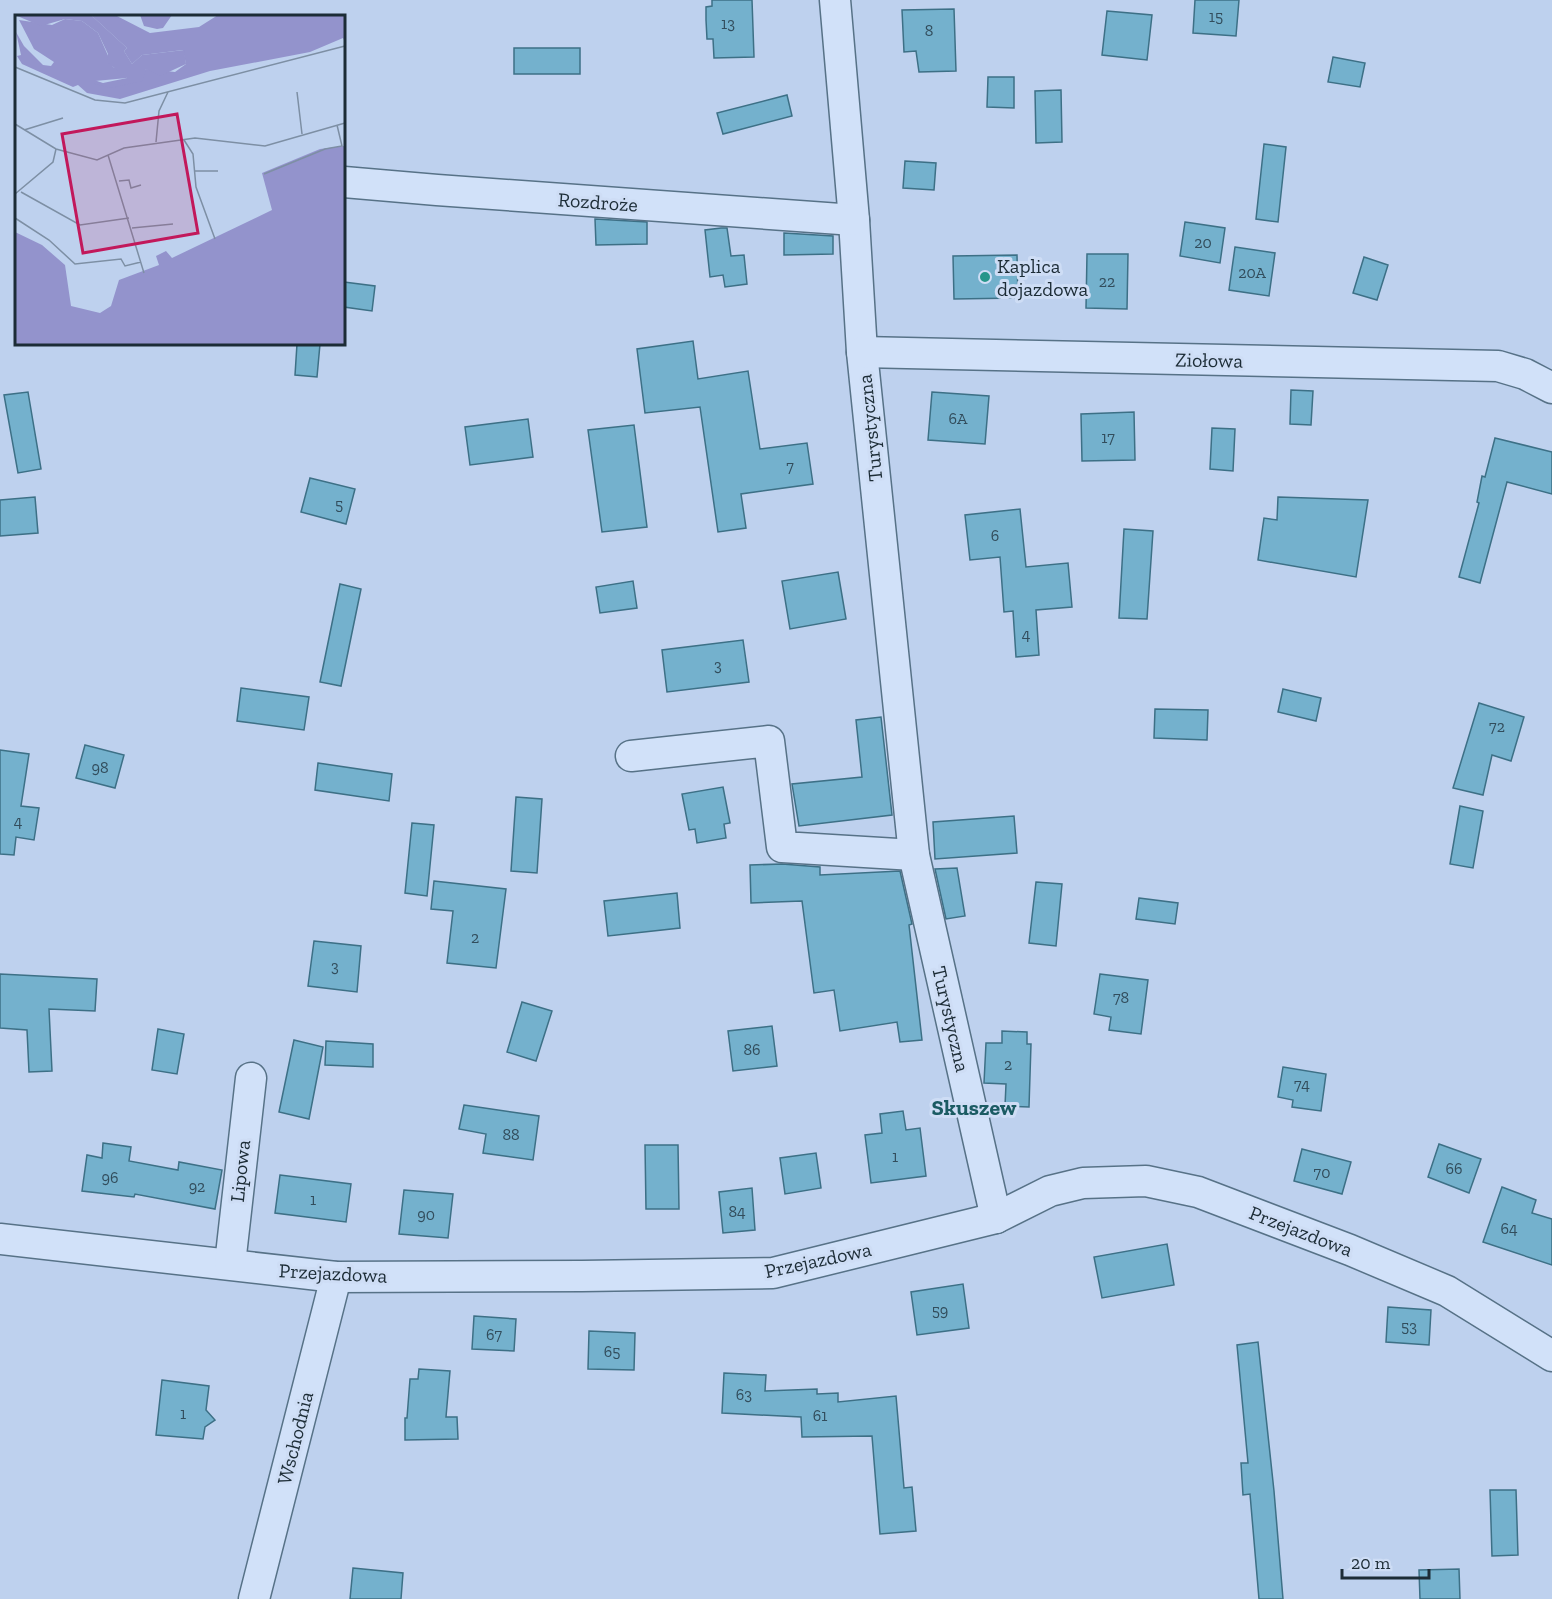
<svg xmlns="http://www.w3.org/2000/svg" width="1552" height="1599" font-family="'Zilla Slab',serif">
  <style>
    .building { fill: #74b1cd; stroke: #3d7086; stroke-width: 1.5 }
    .lines { fill: none; stroke-linecap: round; stroke-linejoin: round }
    .minor-casing { stroke: #577287; stroke-width: 33 }
    .minor { stroke: #d1e1f9; stroke-width: 30 }
    .poi-dot { fill: #26968a; stroke: #ceddf5; stroke-width: 2 }
    .labels { text-anchor: middle; stroke-width: 6; stroke-linejoin: round; paint-order: stroke }
    .number-label { font-size: 16px; fill: #324d5c }
    .street-label { font-size: 20px; fill: #1c2c36; stroke: #ceddf5 }
    .poi-label { font-size: 20px; fill: #1c2c36; stroke: #ceddf5; text-anchor: start }
    .quarter-label { font-size: 22px; font-weight: bold; fill: #1b5b63; stroke: #ceddf5 }
    .inset-road { fill: none; stroke: #7d8fa4; stroke-width: 1.5 }
    .view { fill: #c2185b; fill-opacity: 0.15; stroke: #c2185b; stroke-width: 3 }
    .inset-edge { fill: none; stroke: #1c2c36; stroke-width: 3 }
  </style>
  <rect width="100%" height="100%" fill="#bed1ee"/>
  <g class="building">
    <path d="M 712,0 L 752,0 L 754,57 L 714,58 L 713,39 L 707,39 L 706,20 L 706,7 L 712,6 Z"/>
    <path d="M 1195,0 L 1239,0 L 1236,36 L 1193,33 Z"/>
    <path d="M 954,9 L 956,71 L 919,72 L 916,51 L 904,52 L 902,10 Z"/>
    <path d="M 1107,11 L 1152,15 L 1147,60 L 1102,55 Z"/>
    <rect x="514" y="48" width="66" height="26"/>
    <path d="M 1333,57 L 1365,63 L 1360,87 L 1328,82 Z"/>
    <path d="M 988,77 L 1014,77 L 1014,108 L 987,107 Z"/>
    <path d="M 1061,90 L 1062,142 L 1036,143 L 1035,91 Z"/>
    <path d="M 787,95 L 792,116 L 723,134 L 717,113 Z"/>
    <path d="M 1264,144 L 1286,147 L 1278,222 L 1256,219 Z"/>
    <path d="M 905,161 L 936,163 L 934,190 L 903,188 Z"/>
    <path d="M 595,219 L 647,222 L 647,244 L 596,245 Z"/>
    <path d="M 1185,222 L 1225,228 L 1220,263 L 1180,256 Z"/>
    <path d="M 721,228 L 727,228 L 731,256 L 744,255 L 747,284 L 725,287 L 723,275 L 710,277 L 705,230 Z"/>
    <path d="M 784,233 L 833,236 L 833,254 L 784,255 Z"/>
    <path d="M 1235,247 L 1275,253 L 1269,296 L 1229,290 Z"/>
    <path d="M 1087,254 L 1128,254 L 1127,309 L 1086,308 Z"/>
    <path d="M 1017,255 L 1018,298 L 954,299 L 953,256 Z"/>
    <path d="M 1364,257 L 1388,265 L 1377,300 L 1353,293 Z"/>
    <path d="M 344,282 L 375,286 L 372,311 L 344,307 Z"/>
    <path d="M 693,341 L 698,379 L 748,371 L 760,449 L 807,443 L 813,484 L 741,494 L 746,528 L 718,532 L 700,407 L 645,413 L 637,349 Z"/>
    <path d="M 297,344 L 320,344 L 317,377 L 295,375 Z"/>
    <path d="M 1291,390 L 1313,391 L 1311,425 L 1290,424 Z"/>
    <path d="M 28,392 L 41,469 L 18,473 L 4,395 Z"/>
    <path d="M 932,392 L 989,396 L 985,444 L 928,440 Z"/>
    <path d="M 1134,412 L 1135,460 L 1082,461 L 1081,414 Z"/>
    <path d="M 528,419 L 533,457 L 470,465 L 465,427 Z"/>
    <path d="M 634,425 L 647,527 L 602,532 L 588,430 Z"/>
    <path d="M 1212,428 L 1235,429 L 1233,471 L 1210,469 Z"/>
    <path d="M 1495,438 L 1552,452 L 1552,494 L 1507,482 L 1480,583 L 1459,577 L 1479,503 L 1477,502 L 1482,476 L 1485,477 Z"/>
    <path d="M 310,478 L 355,489 L 346,524 L 301,512 Z"/>
    <path d="M 35,497 L 38,533 L 0,536 L 0,500 Z"/>
    <path d="M 1278,497 L 1368,500 L 1356,577 L 1258,560 L 1264,518 L 1277,520 Z"/>
    <path d="M 1020,509 L 1026,567 L 1068,563 L 1072,607 L 1036,610 L 1039,655 L 1016,657 L 1013,611 L 1004,612 L 1000,557 L 970,560 L 965,515 Z"/>
    <path d="M 1124,529 L 1153,531 L 1147,619 L 1119,618 Z"/>
    <path d="M 838,572 L 846,619 L 790,629 L 782,581 Z"/>
    <path d="M 633,581 L 637,608 L 600,613 L 596,587 Z"/>
    <path d="M 340,584 L 361,589 L 341,686 L 320,682 Z"/>
    <path d="M 743,640 L 749,682 L 667,692 L 662,650 Z"/>
    <path d="M 241,688 L 309,697 L 304,730 L 237,721 Z"/>
    <path d="M 1283,689 L 1321,698 L 1316,721 L 1278,712 Z"/>
    <path d="M 1479,703 L 1524,717 L 1511,761 L 1492,755 L 1483,795 L 1453,788 Z"/>
    <path d="M 1155,709 L 1208,710 L 1207,740 L 1154,738 Z"/>
    <path d="M 881,717 L 892,815 L 799,826 L 792,784 L 862,777 L 856,720 Z"/>
    <path d="M 85,745 L 124,755 L 115,788 L 76,778 Z"/>
    <path d="M 0,750 L 29,754 L 21,806 L 39,808 L 34,840 L 16,837 L 14,855 L 0,854 Z"/>
    <path d="M 318,763 L 392,774 L 389,801 L 315,790 Z"/>
    <path d="M 723,787 L 730,823 L 724,824 L 726,838 L 697,843 L 695,829 L 689,830 L 682,794 Z"/>
    <path d="M 516,797 L 542,799 L 537,873 L 511,871 Z"/>
    <path d="M 1460,806 L 1483,811 L 1473,868 L 1450,864 Z"/>
    <path d="M 1014,816 L 1017,853 L 935,859 L 933,822 Z"/>
    <path d="M 412,823 L 434,825 L 427,896 L 405,893 Z"/>
    <path d="M 782,864 L 820,867 L 820,875 L 900,871 L 912,924 L 909,925 L 922,1040 L 900,1042 L 897,1022 L 840,1031 L 834,990 L 814,993 L 802,901 L 751,903 L 750,865 Z"/>
    <path d="M 957,868 L 965,916 L 946,919 L 935,869 Z"/>
    <path d="M 434,881 L 506,889 L 496,968 L 447,963 L 453,911 L 431,909 Z"/>
    <path d="M 1036,882 L 1062,884 L 1056,946 L 1029,943 Z"/>
    <path d="M 677,893 L 680,928 L 608,936 L 604,901 Z"/>
    <path d="M 1139,898 L 1178,903 L 1175,924 L 1136,919 Z"/>
    <path d="M 314,941 L 361,946 L 357,992 L 308,986 Z"/>
    <path d="M 0,974 L 97,979 L 95,1011 L 49,1009 L 52,1071 L 29,1072 L 27,1030 L 0,1028 Z"/>
    <path d="M 1100,974 L 1148,980 L 1141,1034 L 1109,1030 L 1111,1017 L 1094,1014 Z"/>
    <path d="M 522,1002 L 552,1011 L 536,1061 L 507,1052 Z"/>
    <path d="M 772,1026 L 777,1066 L 733,1071 L 728,1031 Z"/>
    <path d="M 158,1029 L 184,1034 L 177,1074 L 152,1070 Z"/>
    <path d="M 1002,1031 L 1027,1032 L 1027,1044 L 1031,1044 L 1029,1107 L 1005,1106 L 1006,1084 L 984,1083 L 986,1043 L 1002,1043 Z"/>
    <path d="M 294,1040 L 323,1047 L 309,1119 L 279,1112 Z"/>
    <path d="M 326,1041 L 373,1044 L 373,1067 L 325,1065 Z"/>
    <path d="M 1283,1067 L 1326,1074 L 1321,1111 L 1292,1107 L 1293,1100 L 1278,1097 Z"/>
    <path d="M 464,1105 L 539,1116 L 533,1160 L 483,1153 L 486,1134 L 459,1129 Z"/>
    <path d="M 903,1111 L 906,1130 L 920,1128 L 926,1176 L 871,1183 L 865,1135 L 882,1133 L 880,1114 Z"/>
    <path d="M 103,1143 L 131,1147 L 129,1161 L 178,1170 L 179,1162 L 222,1170 L 215,1209 L 135,1194 L 134,1197 L 82,1191 L 87,1155 L 102,1158 Z"/>
    <path d="M 1439,1144 L 1481,1159 L 1469,1193 L 1428,1177 Z"/>
    <path d="M 645,1145 L 678,1145 L 679,1209 L 646,1209 Z"/>
    <path d="M 1302,1149 L 1351,1162 L 1342,1194 L 1294,1181 Z"/>
    <path d="M 816,1153 L 821,1188 L 785,1194 L 780,1158 Z"/>
    <path d="M 280,1175 L 351,1184 L 346,1222 L 275,1213 Z"/>
    <path d="M 1502,1187 L 1536,1200 L 1532,1213 L 1552,1219 L 1552,1265 L 1483,1242 Z"/>
    <path d="M 752,1188 L 755,1230 L 723,1233 L 719,1192 Z"/>
    <path d="M 404,1190 L 453,1194 L 448,1238 L 399,1234 Z"/>
    <path d="M 1167,1244 L 1174,1285 L 1102,1298 L 1094,1257 Z"/>
    <path d="M 963,1284 L 969,1328 L 917,1335 L 911,1292 Z"/>
    <path d="M 1388,1307 L 1431,1310 L 1429,1345 L 1386,1342 Z"/>
    <path d="M 474,1316 L 516,1319 L 514,1351 L 472,1349 Z"/>
    <path d="M 589,1331 L 635,1333 L 634,1370 L 588,1369 Z"/>
    <path d="M 1258,1342 L 1274,1491 L 1283,1599 L 1259,1599 L 1250,1494 L 1243,1495 L 1241,1463 L 1248,1463 L 1237,1345 Z"/>
    <path d="M 419,1369 L 450,1371 L 446,1417 L 457,1417 L 458,1439 L 405,1440 L 405,1418 L 407,1418 L 410,1379 L 418,1379 Z"/>
    <path d="M 724,1373 L 766,1375 L 765,1391 L 817,1389 L 817,1394 L 838,1393 L 838,1402 L 896,1396 L 904,1488 L 912,1487 L 916,1531 L 880,1534 L 872,1436 L 802,1437 L 801,1417 L 722,1413 Z"/>
    <path d="M 162,1380 L 209,1386 L 206,1410 L 215,1420 L 205,1427 L 203,1439 L 156,1435 Z"/>
    <path d="M 1490,1490 L 1516,1490 L 1518,1555 L 1492,1556 Z"/>
    <path d="M 353,1568 L 403,1573 L 401,1599 L 350,1599 Z"/>
    <path d="M 1459,1569 L 1460,1599 L 1420,1599 L 1419,1570 Z"/>
  </g>
  <g class="lines">
    <defs>
      <g id="minor">
        <path d="M 835,0 L 854,220 L 862,352 L 914,855 L 996,1218"/>
        <path d="M 344,182 L 437,190 L 854,220"/>
        <path d="M 862,352 L 1498,366 L 1525,374 L 1552,388"/>
        <path d="M 631,756 L 769,741 L 782,847 L 914,855"/>
        <path d="M 0,1239 L 336,1277 L 582,1276 L 773,1273 L 996,1218 L 1050,1191 L 1083,1183 L 1146,1181 L 1198,1192 L 1350,1250 L 1447,1291 L 1552,1356"/>
        <path d="M 230,1264 L 251,1078"/>
        <path d="M 254,1599 L 336,1277"/>
      </g>
    </defs>
    <use href="#minor" class="minor-casing"/>
    <use href="#minor" class="minor"/>
  </g>
  <circle class="poi-dot" cx="985" cy="277" r="6"/>
  <g class="labels">
    <g class="number-label">
      <text x="1216" y="22">15</text>
      <text x="728" y="29">13</text>
      <text x="929" y="36">8</text>
      <text x="1203" y="248">20</text>
      <text x="1252" y="278">20A</text>
      <text x="1107" y="287">22</text>
      <text x="958" y="424">6A</text>
      <text x="1108" y="443">17</text>
      <text x="790" y="472">7</text>
      <text x="339" y="510">5</text>
      <text x="995" y="541">6</text>
      <text x="1026" y="640">4</text>
      <text x="718" y="671">3</text>
      <text x="1497" y="732">72</text>
      <text x="100" y="773">98</text>
      <text x="18" y="827">4</text>
      <text x="475" y="943">2</text>
      <text x="335" y="972">3</text>
      <text x="1121" y="1003">78</text>
      <text x="752" y="1055">86</text>
      <text x="1008" y="1070">2</text>
      <text x="1302" y="1090">74</text>
      <text x="511" y="1140">88</text>
      <text x="895" y="1162">1</text>
      <text x="1454" y="1174">66</text>
      <text x="1322" y="1178">70</text>
      <text x="110" y="1183">96</text>
      <text x="197" y="1192">92</text>
      <text x="313" y="1205">1</text>
      <text x="737" y="1217">84</text>
      <text x="426" y="1220">90</text>
      <text x="1509" y="1234">64</text>
      <text x="940" y="1316">59</text>
      <text x="1409" y="1332">53</text>
      <text x="494" y="1340">67</text>
      <text x="612" y="1357">65</text>
      <text x="744" y="1400">63</text>
      <text x="183" y="1419">1</text>
      <text x="820" y="1421">61</text>
    </g>
    <g class="street-label">
      <text transform="translate(598 202) rotate(4)" y="7">Rozdroże</text>
      <text transform="translate(1209 360) rotate(1)" y="7">Ziołowa</text>
      <text transform="translate(870 428) rotate(-96)" y="7">Turystyczna</text>
      <text transform="translate(951 1019) rotate(77)" y="7">Turystyczna</text>
      <text transform="translate(240 1171) rotate(-84)" y="7">Lipowa</text>
      <text transform="translate(1301 1231) rotate(21)" y="7">Przejazdowa</text>
      <text transform="translate(818 1260) rotate(-12)" y="7">Przejazdowa</text>
      <text transform="translate(333 1273) rotate(3)" y="7">Przejazdowa</text>
      <text transform="translate(295 1438) rotate(-76)" y="7">Wschodnia</text>
    </g>
    <g class="poi-label">
      <text x="997" y="273">Kaplica<tspan x="997" dy="23">dojazdowa</tspan></text>
    </g>
    <g class="quarter-label">
      <text x="974" y="1115">Skuszew</text>
    </g>
  </g>
  <g transform="translate(15 15)">
    <rect width="330" height="330" fill="#bed1ee"/>
    <path d="M 76,0 L 100,0 L 135,18 L 184,12 L 203,0 L 330,0 L 330,27 L 328,23 L 295,37 L 195,56 L 105,84 L 72,78 L 63,70 L 58,72 L 7,49 L 2,41 L 6,40 L 1,17 L 9,31 L 28,50 L 36,51 L 39,47 L 19,34 L 4,5 L 37,10 L 50,4 L 67,6 L 83,18 L 98,52 L 108,56 L 112,63 L 80,66 L 80,69 L 117,66 L 131,54 L 160,57 L 171,49 L 168,35 L 127,40 L 117,49 L 109,36 L 112,33 ZM 125,0 L 157,0 L 148,13 L 142,14 L 129,11 ZM 329,131 L 330,330 L 0,330 L 0,217 L 27,230 L 50,250 L 56,291 L 85,298 L 96,291 L 104,265 L 144,250 L 141,241 L 151,236 L 157,243 L 257,195 L 247,158 L 305,134 Z" fill="#9393cc"/>
    <path d="M 0,0 L 76,0 L 112,33 L 109,36 L 117,49 L 127,40 L 169,35 L 171,49 L 145,61 L 131,54 L 127,66 L 96,73 L 80,69 L 79,65 L 88,68 L 112,63 L 92,47 L 93,39 L 83,18 L 67,6 L 50,4 L 26,11 Z" fill="#9393cc"/>
    <path class="inset-road" d="M 0,52 L 80,85 L 110,88 L 330,31M 282,77 L 287,119M 0,109 L 41,134 L 82,145 L 109,133 L 180,123 L 250,131 L 330,108M 9,115 L 48,103M 169,125 L 178,139 L 181,172 L 200,224M 141,127 L 144,96 L 153,77M 93,140 L 129,258M 180,156 L 203,156M 249,159 L 310,134 L 327,131 L 322,110M 104,166 L 114,165 L 116,173 L 126,170M 6,177 L 65,210 L 114,203M 0,179 L 38,147 L 41,134M 0,203 L 34,225 L 60,249 L 106,244 L 110,251 L 126,247M 117,213 L 158,209"/>
    <path class="view" d="M 162,99 L 183,218 L 68,238 L 47,119 Z"/>
    <rect width="330" height="330" class="inset-edge"/>
  </g>
  <path d="M1342 1569v9h87v-9" fill="none" stroke="#1c2c36" stroke-width="3"/>
  <text x="1351" y="1569" font-size="18" fill="#1c2c36" stroke="#ceddf5" stroke-width="4.5" paint-order="stroke">20 m</text>
</svg>
